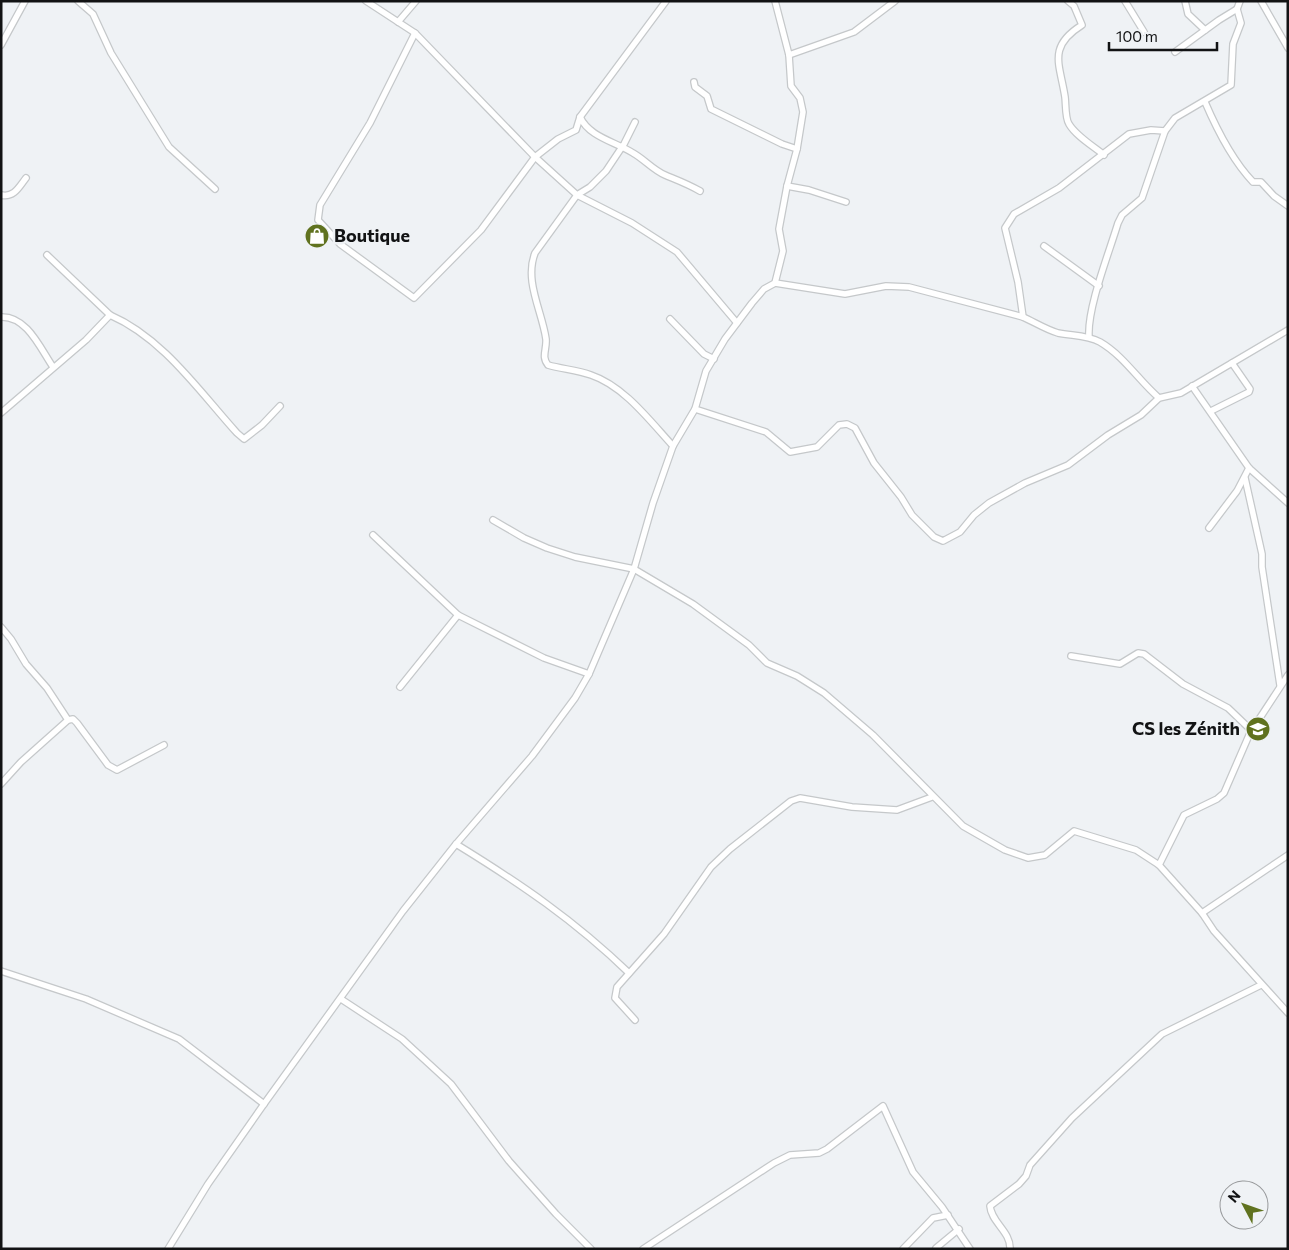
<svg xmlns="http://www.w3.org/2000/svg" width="1289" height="1250" font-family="Commissioner,sans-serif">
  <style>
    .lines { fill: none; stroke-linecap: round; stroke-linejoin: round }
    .minor-casing { stroke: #c5c8ca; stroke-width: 8 }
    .minor { stroke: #fff; stroke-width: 5.5 }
    .labels { text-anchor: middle; stroke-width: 5; stroke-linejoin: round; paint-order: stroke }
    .poi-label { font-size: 18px; font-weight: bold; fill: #121314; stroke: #eff2f5; text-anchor: start }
  </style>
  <rect width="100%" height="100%" fill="#eff2f5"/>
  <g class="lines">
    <defs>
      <g id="minor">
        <path d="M 78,1 L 93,14 L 111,53 L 169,147 L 215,189"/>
        <path d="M 366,1 L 415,33 L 535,157 L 577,195 L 632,223 L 677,252 L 737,323"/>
        <path d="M 1068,1 L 1074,6 L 1082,25 C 1047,47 1060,64 1065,97 C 1066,104 1065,118 1069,124 C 1076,136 1093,146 1104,155"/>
        <path d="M 1125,1 L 1144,32"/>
        <path d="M 1185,1 L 1188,14 L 1205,30"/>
        <path d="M 1261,1 L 1288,48"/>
        <path d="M 398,22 L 416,1"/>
        <path d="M 415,33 L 370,123 L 320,205 L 318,220 L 340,244 L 414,298 L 481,230 L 535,157 L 558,139 L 576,130 L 580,117 L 666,1"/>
        <path d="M 1,45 L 25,1"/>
        <path d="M 1175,52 L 1219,20 L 1237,9"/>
        <path d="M 789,55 L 854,32 L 895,1"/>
        <path d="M 694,82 L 695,87 L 707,96 L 711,109 L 782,144 L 797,149"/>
        <path d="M 1205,102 C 1217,130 1232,160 1253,182 L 1261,182 L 1274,196 L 1288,206"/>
        <path d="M 580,117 C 589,137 616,142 633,153 C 644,159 653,170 665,175 C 677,180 688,184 700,191"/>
        <path d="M 635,122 L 624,144 L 606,171 L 590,187 L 577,195 L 535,253 C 524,281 542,311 546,339 C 547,349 541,357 548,365 C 562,369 577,370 591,375 C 624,386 650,421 673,446"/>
        <path d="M 787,186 L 809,190 L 846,202"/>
        <path d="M 1,195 C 14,198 19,187 26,178"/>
        <path d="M 1044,246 L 1099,286"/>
        <path d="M 47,255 L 110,315 C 163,338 199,391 237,433 L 244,439 L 262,425 L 280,406"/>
        <path d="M 775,283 L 845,294 L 886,286 L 909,287 L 1023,317"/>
        <path d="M 1,317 C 27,316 40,348 53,367"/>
        <path d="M 670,319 L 704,354 L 714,359"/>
        <path d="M 1089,337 C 1087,308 1109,253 1118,223 L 1122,215 L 1142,198 L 1165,131 L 1175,118 L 1231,85 L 1233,44 L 1241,23 L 1237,9 L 1240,1"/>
        <path d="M 1192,386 L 1249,468 L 1288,503"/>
        <path d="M 1159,398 C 1139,381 1124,356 1100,342 C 1087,335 1073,336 1058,333 C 1047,330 1034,322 1023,317 L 1018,282 L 1005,228 L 1014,214 L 1059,188 L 1129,134 L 1151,130 L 1165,131"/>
        <path d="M 695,409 L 766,432 L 790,452 L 817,447 L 839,425 L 847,424 L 855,428 L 874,463 L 901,497 L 912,515 L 934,537 L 943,541 L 960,532 L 974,515 L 989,503 L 1025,483 L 1068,465 L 1108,435 L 1141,415 L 1159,398 L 1181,393 L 1288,330"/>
        <path d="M 1211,411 L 1249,392 L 1250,389 L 1232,363"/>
        <path d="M 1,413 L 86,340 L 110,315"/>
        <path d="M 1245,478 L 1262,554 L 1262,567 L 1280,685"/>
        <path d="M 493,520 L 524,538 L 547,548 L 575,557 L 634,569 L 693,604 L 749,645 L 767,663 L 797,676 L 824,693 L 873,735 L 963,826 L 1005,850 L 1028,858 L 1045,855 L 1074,831 L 1136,850 L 1159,865 L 1202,913 L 1214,931 L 1288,1013"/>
        <path d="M 1209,528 L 1237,491 L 1249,468"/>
        <path d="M 373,535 L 458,615 L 544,658 L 589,674"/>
        <path d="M 1,627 L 11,639 L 26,664 L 47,688 L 68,720"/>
        <path d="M 1071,656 L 1120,664 L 1138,653 L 1144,654 L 1183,684 L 1228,708 L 1252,731"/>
        <path d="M 400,687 L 458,615"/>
        <path d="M 1,784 L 21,762 L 68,720 L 73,719 L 77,723 L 108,765 L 117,770 L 164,745"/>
        <path d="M 456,844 C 521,884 574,920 629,973"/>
        <path d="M 1159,865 L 1184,815 L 1217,799 L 1224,793 L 1250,733 L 1288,675"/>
        <path d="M 1202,913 L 1288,855"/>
        <path d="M 1,971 L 86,999 L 179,1039 L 264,1104"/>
        <path d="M 341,999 L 402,1039 L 451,1084 L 509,1161 L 556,1214 L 591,1249"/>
        <path d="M 635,1020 L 615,998 L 617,987 L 664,934 L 711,867 L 730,849 L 791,801 L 800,798 L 852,807 L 897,810 L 932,797"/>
        <path d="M 936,1248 L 959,1229"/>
        <path d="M 168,1249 L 208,1184 L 264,1104 L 403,911 L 456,844 L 532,756 L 575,698 L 589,674 L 634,569 L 653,503 L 673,446 L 695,409 L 706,371 L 725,339 L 752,303 L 764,289 L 775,283 L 783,251 L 779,229 L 787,186 L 797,149 L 803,112 L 800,98 L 791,86 L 789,55 L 775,1"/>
        <path d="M 643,1249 L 774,1163 L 790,1155 L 819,1153 L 827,1149 L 883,1106 L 913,1172 L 942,1207 L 970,1249"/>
        <path d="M 903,1249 L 933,1218 L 948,1215"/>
        <path d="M 1010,1249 C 1011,1232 991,1222 990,1206 L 1019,1184 L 1026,1176 L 1030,1165 L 1072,1118 L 1162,1034 L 1261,985"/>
      </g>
    </defs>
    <use href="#minor" class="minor-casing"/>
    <use href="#minor" class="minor"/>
  </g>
  <defs>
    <symbol id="shop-disc" viewBox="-11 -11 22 22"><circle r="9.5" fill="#60721f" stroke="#eff2f5"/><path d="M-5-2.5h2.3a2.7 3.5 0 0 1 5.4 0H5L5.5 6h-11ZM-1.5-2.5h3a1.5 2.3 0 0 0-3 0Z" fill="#fff"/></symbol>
    <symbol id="school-disc" viewBox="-11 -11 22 22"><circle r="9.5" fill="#60721f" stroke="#eff2f5"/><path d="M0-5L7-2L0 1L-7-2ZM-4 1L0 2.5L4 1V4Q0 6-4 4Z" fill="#fff"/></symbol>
  </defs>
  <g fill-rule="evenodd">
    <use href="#shop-disc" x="303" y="222" width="28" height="28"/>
    <use href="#school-disc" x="1244" y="715" width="28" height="28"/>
  </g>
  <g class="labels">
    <g class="poi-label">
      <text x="334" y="242">Boutique</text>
      <text x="1240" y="735" text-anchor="end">CS les Zénith</text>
    </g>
  </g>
  <rect width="1289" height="1250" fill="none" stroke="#121314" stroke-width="5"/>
  <g transform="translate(1244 1205) rotate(311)"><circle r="24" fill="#eff2f5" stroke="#97999b"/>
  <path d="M0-4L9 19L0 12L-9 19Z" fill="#60721f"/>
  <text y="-8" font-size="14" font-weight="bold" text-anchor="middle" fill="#121314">N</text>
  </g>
  <path d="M1109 42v8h108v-8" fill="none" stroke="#121314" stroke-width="2.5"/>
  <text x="1116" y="42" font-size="15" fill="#121314" stroke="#eff2f5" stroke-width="4" paint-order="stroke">100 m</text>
</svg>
